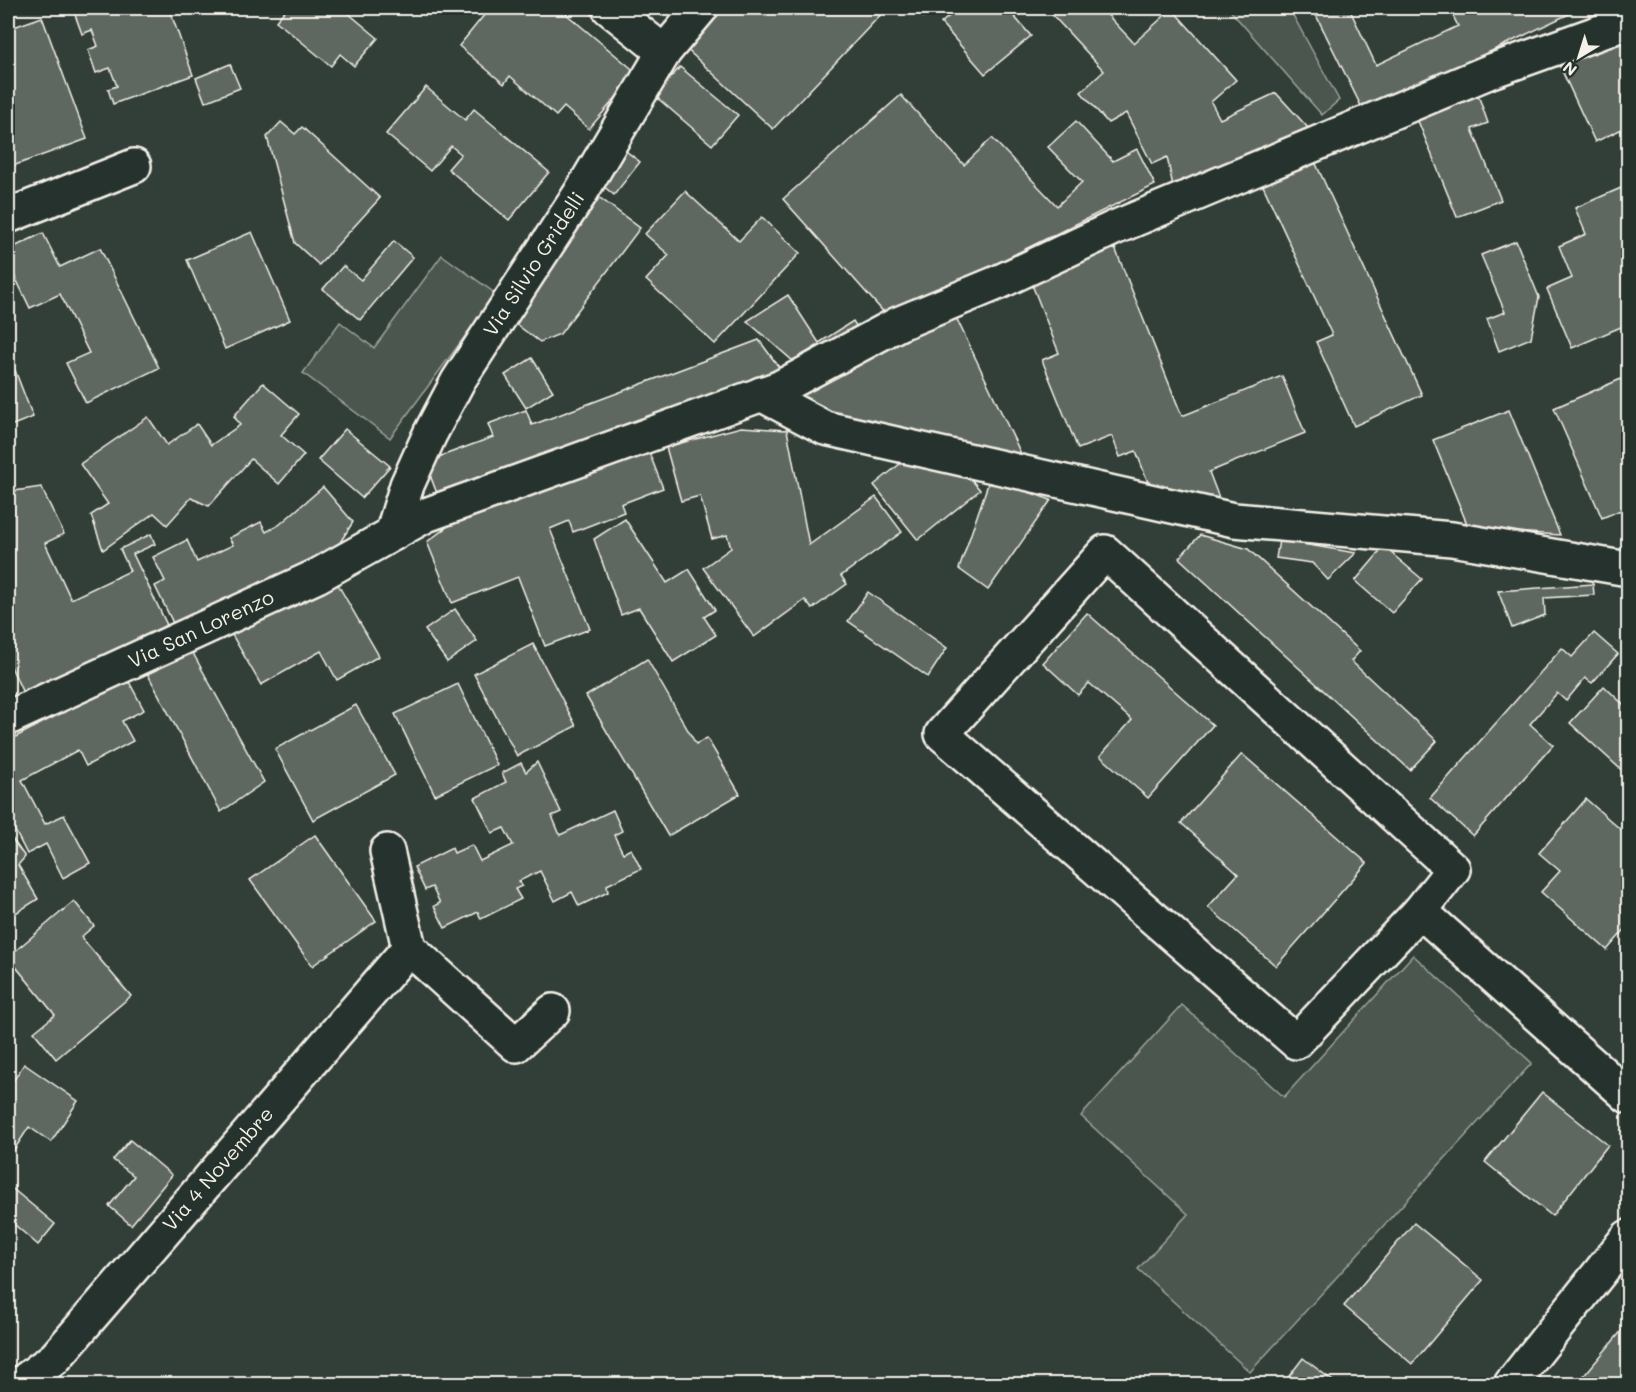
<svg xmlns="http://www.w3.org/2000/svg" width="1636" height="1392" font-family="Mali,sans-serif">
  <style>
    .green { fill: #4c564f; stroke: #a0a49c; stroke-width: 1.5 }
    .building { fill: #5f6861; stroke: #f4f1e8; stroke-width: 1.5 }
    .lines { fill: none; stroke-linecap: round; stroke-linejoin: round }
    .minor-casing { stroke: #f4f1e8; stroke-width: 38 }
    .minor { stroke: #26332d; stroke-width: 33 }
    .labels { text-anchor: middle; stroke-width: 4.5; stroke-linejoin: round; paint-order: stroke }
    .street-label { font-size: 20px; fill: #f4f1e8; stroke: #26332d }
  </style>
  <rect width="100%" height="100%" fill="#323e38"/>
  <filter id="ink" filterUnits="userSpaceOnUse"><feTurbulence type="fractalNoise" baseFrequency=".0167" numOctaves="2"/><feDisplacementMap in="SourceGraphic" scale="12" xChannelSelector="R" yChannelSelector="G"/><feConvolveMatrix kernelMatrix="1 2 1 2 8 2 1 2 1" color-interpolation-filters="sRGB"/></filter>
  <g filter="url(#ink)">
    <g class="green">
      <path d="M 1228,8 L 1289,8 L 1339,100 L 1322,115 Z"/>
      <path d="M 442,255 L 496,294 L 390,438 L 303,373 L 340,322 L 374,348 Z"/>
      <path d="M 1413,955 L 1532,1063 L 1250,1372 L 1138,1269 L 1188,1214 L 1081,1116 L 1182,1005 L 1284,1097 Z"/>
    </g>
    <g class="building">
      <path d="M 81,8 L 169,8 L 193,75 L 113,104 L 108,89 L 117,86 L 110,68 L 96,73 L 88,50 L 98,46 L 92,30 L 82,34 L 74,12 L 82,10 Z"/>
      <path d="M 287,8 L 342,8 L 378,38 L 354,66 L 340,54 L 331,66 L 276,21 Z"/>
      <path d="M 477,8 L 559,8 L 637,73 L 589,129 L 564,107 L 556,116 L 510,76 L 504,84 L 459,46 L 485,14 Z"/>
      <path d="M 715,8 L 887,8 L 773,129 L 681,44 Z"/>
      <path d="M 915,8 L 933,8 L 923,17 Z"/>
      <path d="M 959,8 L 1007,8 L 1031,36 L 985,74 L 941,23 Z"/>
      <path d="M 1046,8 L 1101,8 L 1134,43 L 1172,9 L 1236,80 L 1211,102 L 1220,119 L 1276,93 L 1311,131 L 1175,196 L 1167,157 L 1152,164 L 1126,113 L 1108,123 L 1081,92 L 1104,71 Z"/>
      <path d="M 1326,8 L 1349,8 L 1376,65 L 1458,26 L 1449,8 L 1574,8 L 1575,11 L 1364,112 L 1315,13 Z"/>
      <path d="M 42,17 L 87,139 L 10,167 L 8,159 L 8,29 Z"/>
      <path d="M 1628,28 L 1628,132 L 1626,127 L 1595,142 L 1557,60 Z"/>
      <path d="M 230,64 L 240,88 L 205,102 L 196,78 Z"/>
      <path d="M 680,67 L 738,115 L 712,145 L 655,96 Z"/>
      <path d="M 426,87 L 465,120 L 474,109 L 549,172 L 509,220 L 448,169 L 461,154 L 451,146 L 430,171 L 386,134 Z"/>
      <path d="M 1477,92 L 1488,123 L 1472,129 L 1501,200 L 1457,217 L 1416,116 Z"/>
      <path d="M 901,95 L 964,165 L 992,138 L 1057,206 L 1082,182 L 1048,147 L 1076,121 L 1113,161 L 1137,149 L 1155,185 L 888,317 L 783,199 Z"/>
      <path d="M 281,122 L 295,134 L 302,127 L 380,198 L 319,265 L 295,243 L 267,137 Z"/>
      <path d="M 622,148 L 640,162 L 614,195 L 596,180 Z"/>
      <path d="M 1311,153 L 1422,395 L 1354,426 L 1316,342 L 1332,335 L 1259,177 Z"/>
      <path d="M 1628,185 L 1628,324 L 1572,348 L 1547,289 L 1572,278 L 1559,246 L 1586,234 L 1575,208 Z"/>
      <path d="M 685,191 L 739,241 L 762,217 L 800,253 L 715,344 L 646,280 L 669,255 L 645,234 Z"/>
      <path d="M 596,195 L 640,228 L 560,334 L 540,342 L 505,316 Z"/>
      <path d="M 252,232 L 290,320 L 225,349 L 187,260 Z"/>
      <path d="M 43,233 L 60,267 L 100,248 L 159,368 L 86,403 L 66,363 L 89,353 L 60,294 L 30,308 L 8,262 L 8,250 Z"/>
      <path d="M 394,241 L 413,257 L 360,320 L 323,289 L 343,266 L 361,280 Z"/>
      <path d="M 1516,241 L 1539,297 L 1531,338 L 1499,351 L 1487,319 L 1505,312 L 1481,255 Z"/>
      <path d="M 1115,248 L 1182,416 L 1282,376 L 1305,433 L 1209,472 L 1219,498 L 1151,490 L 1136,451 L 1120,457 L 1112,436 L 1078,449 L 1042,360 L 1059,353 L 1031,282 Z"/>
      <path d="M 788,295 L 819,343 L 853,321 L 859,330 L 824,353 L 817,346 L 793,361 L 747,321 Z"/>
      <path d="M 954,313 L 1023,458 L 811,413 L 799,386 Z"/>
      <path d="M 759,340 L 784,374 L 441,504 L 425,462 L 493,437 L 488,424 L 526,410 L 532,425 Z"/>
      <path d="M 8,352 L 33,417 L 8,427 Z"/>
      <path d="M 532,358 L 553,391 L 526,408 L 505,375 Z"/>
      <path d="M 1628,376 L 1628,507 L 1602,518 L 1554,408 Z"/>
      <path d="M 263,383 L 299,414 L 281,435 L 304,455 L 279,484 L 251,459 L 209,506 L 191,498 L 167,525 L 154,513 L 103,550 L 91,515 L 108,504 L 80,464 L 148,417 L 167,445 L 197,424 L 211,445 L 240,425 L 234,416 Z"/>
      <path d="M 1509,410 L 1560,535 L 1469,529 L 1433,440 Z"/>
      <path d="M 741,427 L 787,430 L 809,545 L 876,497 L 902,532 L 841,576 L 847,584 L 812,609 L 805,600 L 754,637 L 703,568 L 731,548 L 727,535 L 712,539 L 700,496 L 681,501 L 666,447 Z"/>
      <path d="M 345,429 L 390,466 L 362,498 L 318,460 Z"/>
      <path d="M 645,442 L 663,488 L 621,504 L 624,512 L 573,532 L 569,521 L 550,529 L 590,629 L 545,646 L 518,577 L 452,603 L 427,542 L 468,511 Z"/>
      <path d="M 901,463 L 966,473 L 980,490 L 918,540 L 874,485 Z"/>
      <path d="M 990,478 L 1051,500 L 988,590 L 959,569 Z"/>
      <path d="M 41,487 L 64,534 L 45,543 L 71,599 L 130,571 L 120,549 L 151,534 L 155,544 L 133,554 L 167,625 L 23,693 L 8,660 L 8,492 Z"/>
      <path d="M 323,487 L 353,522 L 332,555 L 176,629 L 155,586 L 165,581 L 153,557 L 187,540 L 197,562 L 233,545 L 229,538 L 261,522 L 266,532 L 279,525 Z"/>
      <path d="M 625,519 L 667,583 L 689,569 L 715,610 L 704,617 L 716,635 L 673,662 L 639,608 L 621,615 L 594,539 Z"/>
      <path d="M 1200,535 L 1248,549 L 1360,651 L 1351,661 L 1437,741 L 1410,770 L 1179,558 Z"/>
      <path d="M 1279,540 L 1356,553 L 1328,580 L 1312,563 L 1276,558 Z"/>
      <path d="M 1384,547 L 1422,579 L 1392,613 L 1355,581 Z"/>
      <path d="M 333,576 L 379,656 L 337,680 L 321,651 L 261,685 L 231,633 Z"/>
      <path d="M 1593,584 L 1594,595 L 1544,598 L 1545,615 L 1512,628 L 1498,591 Z"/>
      <path d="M 868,592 L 947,648 L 928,677 L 848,621 Z"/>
      <path d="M 455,609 L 477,641 L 447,662 L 425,630 Z"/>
      <path d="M 1087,613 L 1213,725 L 1148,798 L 1100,756 L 1132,720 L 1089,683 L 1078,695 L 1043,663 Z"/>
      <path d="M 1594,633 L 1618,654 L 1592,683 L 1585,678 L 1566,701 L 1557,693 L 1530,724 L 1553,745 L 1473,836 L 1430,798 L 1562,648 L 1572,657 Z"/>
      <path d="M 533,644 L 576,726 L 517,756 L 474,674 Z"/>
      <path d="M 189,646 L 264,782 L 221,812 L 144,667 Z"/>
      <path d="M 647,659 L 696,744 L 707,738 L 740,794 L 668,836 L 586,696 Z"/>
      <path d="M 127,678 L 144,710 L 122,721 L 133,741 L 86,766 L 78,750 L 22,780 L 45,824 L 64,815 L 90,863 L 63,878 L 46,844 L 27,854 L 8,817 L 8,741 Z"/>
      <path d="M 458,684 L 497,765 L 435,795 L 395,714 Z"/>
      <path d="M 1604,686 L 1628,709 L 1628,776 L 1570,723 Z"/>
      <path d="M 356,705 L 395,775 L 313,820 L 275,749 Z"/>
      <path d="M 1242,754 L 1367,863 L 1276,966 L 1208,907 L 1238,874 L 1181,823 Z"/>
      <path d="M 537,762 L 561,812 L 552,816 L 560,835 L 613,810 L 622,831 L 614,835 L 623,853 L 631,849 L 641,869 L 607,885 L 608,892 L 579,906 L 572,892 L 555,901 L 540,871 L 519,881 L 522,886 L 515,889 L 521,899 L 481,919 L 478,912 L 445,928 L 434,906 L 440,903 L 432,887 L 425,890 L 414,867 L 452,848 L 454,853 L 472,845 L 480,861 L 513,845 L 504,828 L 492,833 L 475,798 L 506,782 L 502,773 L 521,763 L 526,772 Z"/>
      <path d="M 1586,799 L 1628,836 L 1628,926 L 1607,950 L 1541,892 L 1560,871 L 1539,853 Z"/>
      <path d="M 8,833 L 25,857 L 18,865 L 38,899 L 8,918 Z"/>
      <path d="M 315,835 L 376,921 L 312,966 L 250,880 Z"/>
      <path d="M 74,901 L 94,926 L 81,937 L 131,996 L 56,1059 L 34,1032 L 55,1015 L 8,957 Z"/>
      <path d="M 24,1064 L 78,1101 L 51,1142 L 29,1127 L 8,1159 L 8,1089 Z"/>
      <path d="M 1542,1092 L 1608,1145 L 1552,1216 L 1485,1162 Z"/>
      <path d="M 130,1140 L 172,1175 L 131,1225 L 109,1206 L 134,1176 L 113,1160 Z"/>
      <path d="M 8,1185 L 55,1224 L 38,1245 L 8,1219 Z"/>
      <path d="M 1414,1223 L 1483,1280 L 1412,1364 L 1344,1306 Z"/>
      <path d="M 1628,1323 L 1628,1384 L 1577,1384 Z"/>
      <path d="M 1303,1358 L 1337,1384 L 1283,1384 Z"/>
    </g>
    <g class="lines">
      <defs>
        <g id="minor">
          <path d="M 609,8 L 664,52"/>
          <path d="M 8,216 L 134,166"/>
          <path d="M 761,394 L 825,428 L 1234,520 L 1452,539 L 1628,569"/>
          <path d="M 392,534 L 407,485 L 430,434 L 458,381 L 580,194 L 664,52 L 701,8"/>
          <path d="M 1105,552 L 1453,869 L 1420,911 L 1296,1042 L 942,734 Z"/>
          <path d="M 8,718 L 317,576 L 426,515 L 779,388 L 898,324 L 997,283 L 1114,228 L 1491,71 L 1628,22"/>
          <path d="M 387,851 L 409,948 L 516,1045 L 553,1011"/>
          <path d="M 1420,911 L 1628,1096"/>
          <path d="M 20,1384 L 55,1358 L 409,948"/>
          <path d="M 1511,1384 L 1628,1237"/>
        </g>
      </defs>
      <use href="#minor" class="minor-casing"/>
      <use href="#minor" class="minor"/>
    </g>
  </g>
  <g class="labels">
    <g class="street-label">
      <text transform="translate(534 264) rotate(-57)" y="7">Via Silvio Gridelli</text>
      <text transform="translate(201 629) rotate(-25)" y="7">Via San Lorenzo</text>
      <text transform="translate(218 1169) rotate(-49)" y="7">Via 4 Novembre</text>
    </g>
  </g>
  <rect width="1636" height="1392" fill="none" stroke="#26332d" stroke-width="30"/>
  <rect x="15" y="15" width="1606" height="1362" fill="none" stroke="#f4f1e8" stroke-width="2" filter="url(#ink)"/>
  <g transform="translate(1579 57) rotate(218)" stroke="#26332d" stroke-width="4.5" paint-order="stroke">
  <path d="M0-4.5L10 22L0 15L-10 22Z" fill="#f4f1e8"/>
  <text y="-9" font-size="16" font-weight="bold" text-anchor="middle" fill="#f4f1e8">N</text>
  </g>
</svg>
